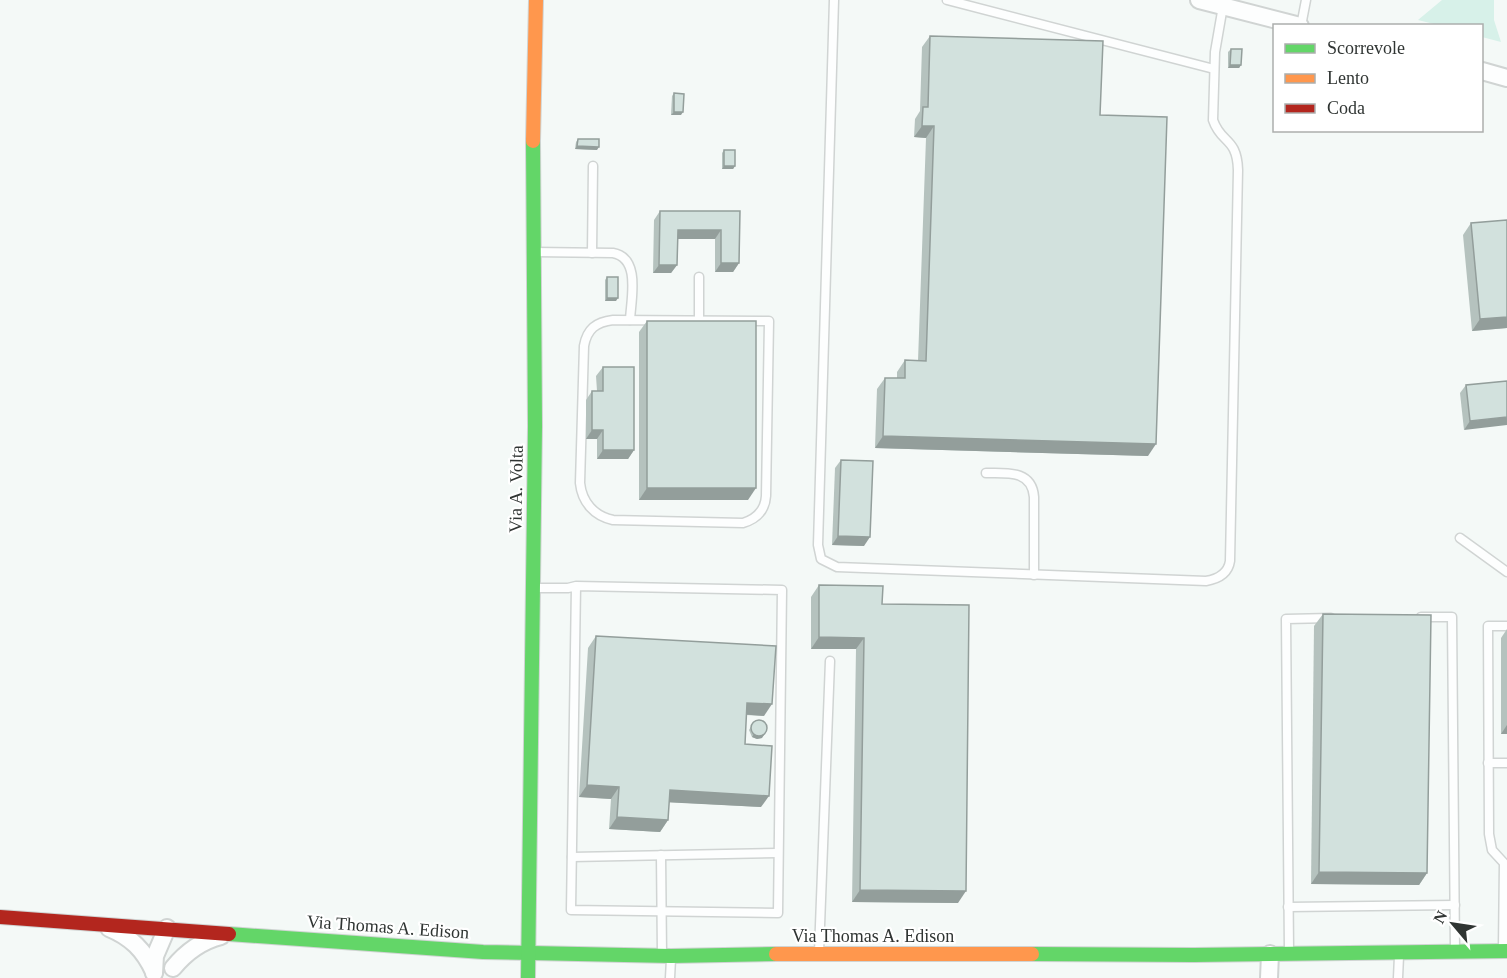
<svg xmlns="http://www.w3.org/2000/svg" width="1507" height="978" font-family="'Times New Roman',serif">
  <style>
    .green { fill: #d7f1e9 }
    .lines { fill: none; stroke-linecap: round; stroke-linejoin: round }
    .lane-casing { stroke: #d0d4d3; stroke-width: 11 }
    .street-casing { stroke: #d0d4d3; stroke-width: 20 }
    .fast-casing { stroke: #d0d4d3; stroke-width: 16 }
    .slow-casing { stroke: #d0d4d3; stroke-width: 16 }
    .jam-casing { stroke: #d0d4d3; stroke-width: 16 }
    .lane { stroke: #fdfefe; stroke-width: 8 }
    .street { stroke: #fdfefe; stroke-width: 16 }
    .fast { stroke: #63d668; stroke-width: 14 }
    .slow { stroke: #ff974d; stroke-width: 14 }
    .jam { stroke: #b3261e; stroke-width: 14 }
    .wall { fill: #b5c2be }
    .shaded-wall { fill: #939e9b }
    .building { fill: #d2e1dd; stroke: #939e9b; stroke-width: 1.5 }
    .labels { text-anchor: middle; stroke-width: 4.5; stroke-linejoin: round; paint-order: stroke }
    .street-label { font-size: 18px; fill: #303533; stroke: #fff }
  </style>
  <rect width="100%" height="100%" fill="#f4f9f7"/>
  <path class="green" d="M 1442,0 L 1494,0 L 1494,20 L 1501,42 L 1482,37 L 1482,26 L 1438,25 L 1418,20 Z"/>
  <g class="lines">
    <defs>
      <g id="lane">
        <path d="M 834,0 L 818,545 L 821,559 L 837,567 L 1206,581 C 1218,579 1228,574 1230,561 L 1238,170 C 1237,137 1221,144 1213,120 L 1215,52 L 1223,6"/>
        <path d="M 947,0 L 1214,69"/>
        <path d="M 1301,26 L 1306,0"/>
        <path d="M 534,252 L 613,253 C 641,258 631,299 630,320"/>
        <path d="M 592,253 L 593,166"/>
        <path d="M 613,320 L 769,321 L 766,496 C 765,511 756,519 743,523 L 613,520 C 594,516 582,502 580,483 L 584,346 C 587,329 596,322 613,320 Z"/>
        <path d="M 699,320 L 699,277"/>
        <path d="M 986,473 C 1007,473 1032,470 1034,497 L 1034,575"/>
        <path d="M 1460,538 L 1507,572"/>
        <path d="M 536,588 L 568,588 L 576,586 L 782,590 L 778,913 L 571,910 L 576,586"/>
        <path d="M 1421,617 L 1452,617 L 1455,951"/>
        <path d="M 1488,763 L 1507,763"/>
        <path d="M 661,855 L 662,955"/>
        <path d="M 572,857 L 778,853"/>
        <path d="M 1288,907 L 1455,905"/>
        <path d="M 1503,948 L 1504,863 L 1492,850 L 1489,834 L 1488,626 L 1507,626"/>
        <path d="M 1289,951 L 1286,619 L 1331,618"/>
        <path d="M 819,952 L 830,661"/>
        <path d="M 670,978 L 671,959"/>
        <path d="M 1398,978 L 1399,956"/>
      </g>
      <g id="street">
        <path d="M 1199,0 L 1300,26"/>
        <path d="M 1482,71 L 1507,78"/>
        <path d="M 109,928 C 131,937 144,950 154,972"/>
        <path d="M 173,968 C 186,952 201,941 221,936"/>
        <path d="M 154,973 L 155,956 L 167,928"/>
        <path d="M 1269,978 L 1270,954"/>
      </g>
      <g id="fast">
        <path d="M 229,934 L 483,952 L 671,956 L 776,954"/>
        <path d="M 1032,954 L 1194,955 L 1507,951"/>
        <path d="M 528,978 L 535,426 L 533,141"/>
      </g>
      <g id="slow">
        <path d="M 533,141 L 536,0"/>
        <path d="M 776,954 L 1032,954"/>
      </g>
      <path id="jam" d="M 0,917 L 229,934"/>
    </defs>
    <use href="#lane" class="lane-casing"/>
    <use href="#street" class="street-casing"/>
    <use href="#fast" class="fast-casing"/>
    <use href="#slow" class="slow-casing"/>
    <use href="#jam" class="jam-casing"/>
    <use href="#lane" class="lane"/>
    <use href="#street" class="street"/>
    <use href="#fast" class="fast"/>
    <use href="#slow" class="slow"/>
    <use href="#jam" class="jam"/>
  </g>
  <g class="wall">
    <path d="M 930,36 L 1100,115 L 1148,456 L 875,448 L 877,389 L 885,378 L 897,378 L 897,372 L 905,360 L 918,361 L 926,138 L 914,137 L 915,119 L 920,111 L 922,47 Z"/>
    <path d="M 1231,49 L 1241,65 L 1239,68 L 1228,68 L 1228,52 Z"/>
    <path d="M 674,93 L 681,115 L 671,115 L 672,96 Z"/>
    <path d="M 578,139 L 597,150 L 575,149 L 576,142 Z"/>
    <path d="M 724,150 L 735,166 L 733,169 L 722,169 L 722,153 Z"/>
    <path d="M 660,211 L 740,211 L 739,263 L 733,272 L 715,272 L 715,239 L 678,239 L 677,265 L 671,273 L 653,273 L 654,220 Z"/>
    <path d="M 1507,220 L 1507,328 L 1472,331 L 1463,235 L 1471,223 Z"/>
    <path d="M 607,277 L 616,301 L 605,301 L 605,280 Z"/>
    <path d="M 647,321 L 748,500 L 639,500 L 639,332 Z"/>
    <path d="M 603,367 L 634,450 L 628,459 L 597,459 L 597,439 L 586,439 L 586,400 L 592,391 L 597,391 L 596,376 Z"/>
    <path d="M 1507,381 L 1464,430 L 1460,393 L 1466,385 Z"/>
    <path d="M 841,460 L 864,546 L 832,545 L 835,468 Z"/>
    <path d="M 819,585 L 882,604 L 958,903 L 852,902 L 856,649 L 811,649 L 811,597 Z"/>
    <path d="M 1323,614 L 1427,873 L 1419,885 L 1311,884 L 1314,626 Z"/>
    <path d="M 1507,629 L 1507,734 L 1501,734 L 1501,638 Z"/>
    <path d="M 596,636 L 764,716 L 746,715 L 745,744 L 761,807 L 669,802 L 668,820 L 660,832 L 609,829 L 611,799 L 579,797 L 588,648 Z"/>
    <path d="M 754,722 L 762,738 L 757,739 L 752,737 L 749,730 Z"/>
  </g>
  <g class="shaded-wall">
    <path d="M 1230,65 L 1241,65 L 1239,68 L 1228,68 Z"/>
    <path d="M 674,112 L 683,112 L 681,115 L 671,115 Z"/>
    <path d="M 922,126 L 934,126 L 926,138 L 914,137 Z"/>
    <path d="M 577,146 L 599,147 L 597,150 L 575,149 Z"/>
    <path d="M 724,166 L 735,166 L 733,169 L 722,169 Z"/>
    <path d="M 678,230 L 721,230 L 715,239 L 672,239 Z"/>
    <path d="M 721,263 L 739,263 L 733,272 L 715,272 Z"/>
    <path d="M 659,265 L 677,265 L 671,273 L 653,273 Z"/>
    <path d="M 607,298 L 618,298 L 616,301 L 605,301 Z"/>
    <path d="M 1507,317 L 1507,328 L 1472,331 L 1480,319 Z"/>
    <path d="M 1507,417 L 1507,425 L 1464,430 L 1470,421 Z"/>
    <path d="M 592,430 L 603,430 L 597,439 L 586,439 Z"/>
    <path d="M 883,436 L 1156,444 L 1148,456 L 875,448 Z"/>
    <path d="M 603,450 L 634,450 L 628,459 L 597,459 Z"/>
    <path d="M 647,488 L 756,488 L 748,500 L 639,500 Z"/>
    <path d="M 838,536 L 870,537 L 864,546 L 832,545 Z"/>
    <path d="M 819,637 L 864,638 L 856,649 L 811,649 Z"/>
    <path d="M 747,703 L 772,704 L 764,716 L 739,714 Z"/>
    <path d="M 1507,725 L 1507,734 L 1501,734 Z"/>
    <path d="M 754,734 L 764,735 L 762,738 L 757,739 L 752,737 Z"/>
    <path d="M 587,785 L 619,787 L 611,799 L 579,797 Z"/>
    <path d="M 670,790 L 769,796 L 761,807 L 662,802 Z"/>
    <path d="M 617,817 L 668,820 L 660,832 L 609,829 Z"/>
    <path d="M 1319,872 L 1427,873 L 1419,885 L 1311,884 Z"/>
    <path d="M 860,890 L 966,891 L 958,903 L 852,902 Z"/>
  </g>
  <g class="building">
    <path d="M 930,36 L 1103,41 L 1100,115 L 1167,117 L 1156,444 L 883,436 L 885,378 L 905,378 L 905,360 L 926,361 L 934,126 L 922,126 L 923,107 L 928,107 Z"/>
    <path d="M 1231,49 L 1242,49 L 1241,65 L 1230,65 Z"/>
    <path d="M 674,93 L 684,94 L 683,112 L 674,112 Z"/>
    <path d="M 578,139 L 599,139 L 599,147 L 577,146 Z"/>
    <rect x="724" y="150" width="11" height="16"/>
    <path d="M 660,211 L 740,211 L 739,263 L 721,263 L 721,230 L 678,230 L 677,265 L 659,265 Z"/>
    <path d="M 1507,220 L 1507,317 L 1480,319 L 1471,223 Z"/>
    <rect x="607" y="277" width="11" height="21"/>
    <rect x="647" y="321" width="109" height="167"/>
    <path d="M 603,367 L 634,367 L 634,450 L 603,450 L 603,430 L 592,430 L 592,391 L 603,391 Z"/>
    <path d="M 1507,381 L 1507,417 L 1470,421 L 1466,385 Z"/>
    <path d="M 841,460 L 873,461 L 870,537 L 838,536 Z"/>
    <path d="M 819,585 L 883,586 L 882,604 L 969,605 L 966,891 L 860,890 L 864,638 L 819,637 Z"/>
    <path d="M 1323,614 L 1431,615 L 1427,873 L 1319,872 Z"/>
    <path d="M 596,636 L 776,646 L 772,704 L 747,703 L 745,744 L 772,746 L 769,796 L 670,790 L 668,820 L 617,817 L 619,787 L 587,785 Z"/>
    <circle cx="759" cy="728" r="8"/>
  </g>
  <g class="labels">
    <g class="street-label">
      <text transform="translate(516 489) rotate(-89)" y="6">Via A. Volta</text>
      <text transform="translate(388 927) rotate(4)" y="6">Via Thomas A. Edison</text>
      <text x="873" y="942">Via Thomas A. Edison</text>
    </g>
  </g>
  <rect x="1273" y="24" width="210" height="108" fill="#ffffff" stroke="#acaead" stroke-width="1.5"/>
  <rect x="1285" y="44" width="30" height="9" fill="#63d668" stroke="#acaead" stroke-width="1.5"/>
  <text x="1327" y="54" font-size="18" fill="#303533">Scorrevole</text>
  <rect x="1285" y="74" width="30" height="9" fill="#ff974d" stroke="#acaead" stroke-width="1.5"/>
  <text x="1327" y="84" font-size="18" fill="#303533">Lento</text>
  <rect x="1285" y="104" width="30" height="9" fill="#b3261e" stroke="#acaead" stroke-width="1.5"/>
  <text x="1327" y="114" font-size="18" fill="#303533">Coda</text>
  <g transform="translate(1453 924) rotate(299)" stroke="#ffffff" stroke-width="4.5" paint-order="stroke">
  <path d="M0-4.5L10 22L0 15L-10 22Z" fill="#303533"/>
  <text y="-9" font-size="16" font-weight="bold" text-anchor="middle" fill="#303533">N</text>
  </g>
</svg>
